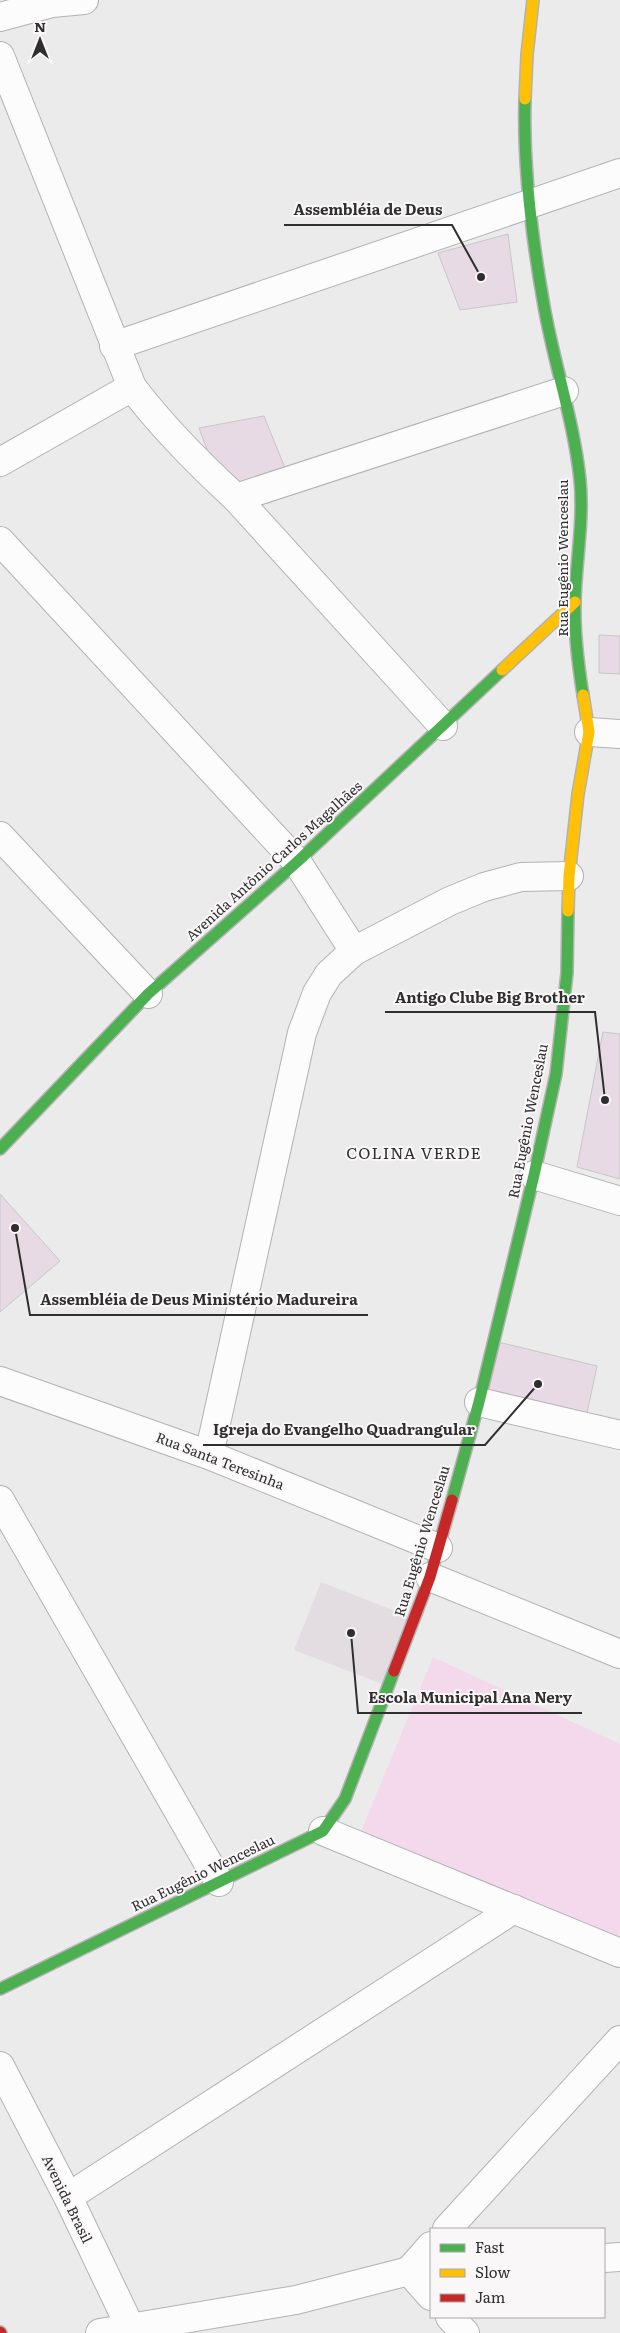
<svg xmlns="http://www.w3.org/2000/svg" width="620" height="2333" font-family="Literata,serif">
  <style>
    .built { fill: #e3dde2 }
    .green { fill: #f3d9eb }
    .building { fill: #e7dae4; stroke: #c7c6c7 }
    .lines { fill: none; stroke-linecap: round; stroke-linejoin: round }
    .street-casing { stroke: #b3b2b3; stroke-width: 30 }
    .fast-casing { stroke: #b3b2b3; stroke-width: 14 }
    .slow-casing { stroke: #b3b2b3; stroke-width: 14 }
    .jam-casing { stroke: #b3b2b3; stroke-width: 14 }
    .street { stroke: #fcfcfc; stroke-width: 28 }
    .fast { stroke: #4caf50; stroke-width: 11 }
    .slow { stroke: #ffc107; stroke-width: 11 }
    .jam { stroke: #c62828; stroke-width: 11 }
    .labels { text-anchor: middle; stroke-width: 4; stroke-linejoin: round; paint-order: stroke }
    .street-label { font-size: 14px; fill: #302f2f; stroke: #faf7f9 }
    .quarter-label { font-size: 16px; letter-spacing: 1px; fill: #302f2f; stroke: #faf7f9 }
    .leader { fill: none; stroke: #302f2f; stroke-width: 2 }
    .callout-dot { fill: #302f2f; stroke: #faf7f9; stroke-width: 2 }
    .callout-label { font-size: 15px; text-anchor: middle; font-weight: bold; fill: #302f2f; stroke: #faf7f9; stroke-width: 4; stroke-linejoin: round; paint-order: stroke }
  </style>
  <rect width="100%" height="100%" fill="#ecebec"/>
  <path class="built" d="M 321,1582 L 408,1616 L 382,1684 L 294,1650 Z"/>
  <path class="green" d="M 433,1657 L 620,1744 L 620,1938 L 360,1834 Z"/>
  <g class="building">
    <path d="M 508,234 L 517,302 L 460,310 L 438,253 Z"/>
    <path d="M 264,416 L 285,468 L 238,483 L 209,455 L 199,428 Z"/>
    <path d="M 599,635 L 620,636 L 620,674 L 599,673 Z"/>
    <path d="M 603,1032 L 620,1034 L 620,1179 L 577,1167 Z"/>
    <path d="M 0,1194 L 60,1261 L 0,1312 Z"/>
    <path d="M 494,1341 L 597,1366 L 584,1427 L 479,1402 Z"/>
  </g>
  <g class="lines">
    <defs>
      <g id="street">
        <path d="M 0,17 L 52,3 L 84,0"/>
        <path d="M 0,56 L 132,387 C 163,428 198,463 236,498"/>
        <path d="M 114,346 L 620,173"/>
        <path d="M 0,462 L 132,387"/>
        <path d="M 0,541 L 297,862 L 354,951"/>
        <path d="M 443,726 L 236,498 L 564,391"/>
        <path d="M 589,732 L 620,734"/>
        <path d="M 0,836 L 148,994"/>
        <path d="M 534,1175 L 620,1201"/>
        <path d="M 0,1381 L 209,1455 L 438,1548"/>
        <path d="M 479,1402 L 620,1435"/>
        <path d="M 209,1455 L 302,1033 L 317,993 L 329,974 L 354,951 L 450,901 L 484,887 L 521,877 L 569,876"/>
        <path d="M 0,1500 L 219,1882"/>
        <path d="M 430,1577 L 620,1654"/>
        <path d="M 323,1831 L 620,1953"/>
        <path d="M 0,2066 L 68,2197 L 133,2333"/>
        <path d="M 68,2197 L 514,1909"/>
        <path d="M 447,2229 L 620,2040"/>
        <path d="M 604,2258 L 620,2257"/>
        <path d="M 409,2271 L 431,2296"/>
        <path d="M 409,2271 L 431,2246"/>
        <path d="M 450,2317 L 465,2333"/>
        <path d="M 100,2333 L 296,2300 L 409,2271 L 431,2269"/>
      </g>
      <g id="fast">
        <path d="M 525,99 C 523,168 532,239 544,306 C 554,364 574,421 580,480 C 584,520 576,561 575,601 C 574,632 578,664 583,695"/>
        <path d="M 0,1149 L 148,994 L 297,862 L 502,670"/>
        <path d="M 452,1500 L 479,1402 L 534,1175 L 556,1074 L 567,973 L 568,911"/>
        <path d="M 0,1989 L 323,1831 L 345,1799 L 394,1671"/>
      </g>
      <g id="slow">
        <path d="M 525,99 L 527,55 L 533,0"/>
        <path d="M 502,670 L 575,602"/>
        <path d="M 568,911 L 569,876 L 578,794 L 589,732 L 583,695"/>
      </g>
      <g id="jam">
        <path d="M 394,1671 L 430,1577 L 452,1500"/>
        <path d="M 0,2332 L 1,2333"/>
      </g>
    </defs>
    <use href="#street" class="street-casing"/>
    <use href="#fast" class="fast-casing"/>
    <use href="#slow" class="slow-casing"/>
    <use href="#jam" class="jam-casing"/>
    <use href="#street" class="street"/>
    <use href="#fast" class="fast"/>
    <use href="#slow" class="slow"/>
    <use href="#jam" class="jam"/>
  </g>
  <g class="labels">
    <g class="street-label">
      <text transform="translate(563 558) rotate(-90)" y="5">Rua Eugênio Wenceslau</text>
      <text transform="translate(274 861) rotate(-42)" y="5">Avenida Antônio Carlos Magalhães</text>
      <text transform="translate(528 1121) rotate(-79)" y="5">Rua Eugênio Wenceslau</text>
      <text transform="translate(220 1461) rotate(21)" y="5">Rua Santa Teresinha</text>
      <text transform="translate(422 1541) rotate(-73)" y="5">Rua Eugênio Wenceslau</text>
      <text transform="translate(203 1873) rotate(-26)" y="5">Rua Eugênio Wenceslau</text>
      <text transform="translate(67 2199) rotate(64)" y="5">Avenida Brasil</text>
    </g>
    <g class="quarter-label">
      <text x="414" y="1159">COLINA VERDE</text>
    </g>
  </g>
  <path class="leader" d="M481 277L452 225H284M605 1100L595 1012H385M15 1228L30 1315H368M538 1384L485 1445H203M351 1633L358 1713H582"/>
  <g class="callout-dot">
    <circle cx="481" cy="277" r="5"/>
    <circle cx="605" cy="1100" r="5"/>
    <circle cx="15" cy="1228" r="5"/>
    <circle cx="538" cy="1384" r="5"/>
    <circle cx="351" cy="1633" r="5"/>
  </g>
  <g class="callout-label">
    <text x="368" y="215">Assembléia de Deus</text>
    <text x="490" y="1003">Antigo Clube Big Brother</text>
    <text x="199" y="1305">Assembléia de Deus Ministério Madureira</text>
    <text x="344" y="1435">Igreja do Evangelho Quadrangular</text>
    <text x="470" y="1703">Escola Municipal Ana Nery</text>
  </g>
  <rect x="430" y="2228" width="175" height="90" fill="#faf7f9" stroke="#a9a7a8"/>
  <rect x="440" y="2244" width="25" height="8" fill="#4caf50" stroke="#a9a7a8"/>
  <text x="475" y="2253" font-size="15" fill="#302f2f">Fast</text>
  <rect x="440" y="2269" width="25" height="8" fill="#ffc107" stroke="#a9a7a8"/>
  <text x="475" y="2278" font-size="15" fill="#302f2f">Slow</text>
  <rect x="440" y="2294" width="25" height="8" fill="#c62828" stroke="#a9a7a8"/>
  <text x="475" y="2303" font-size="15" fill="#302f2f">Jam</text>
  <g transform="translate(40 40)" stroke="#faf7f9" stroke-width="4" paint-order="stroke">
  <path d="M0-4L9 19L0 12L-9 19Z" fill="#302f2f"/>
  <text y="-8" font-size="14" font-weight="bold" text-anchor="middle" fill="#302f2f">N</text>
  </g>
</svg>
